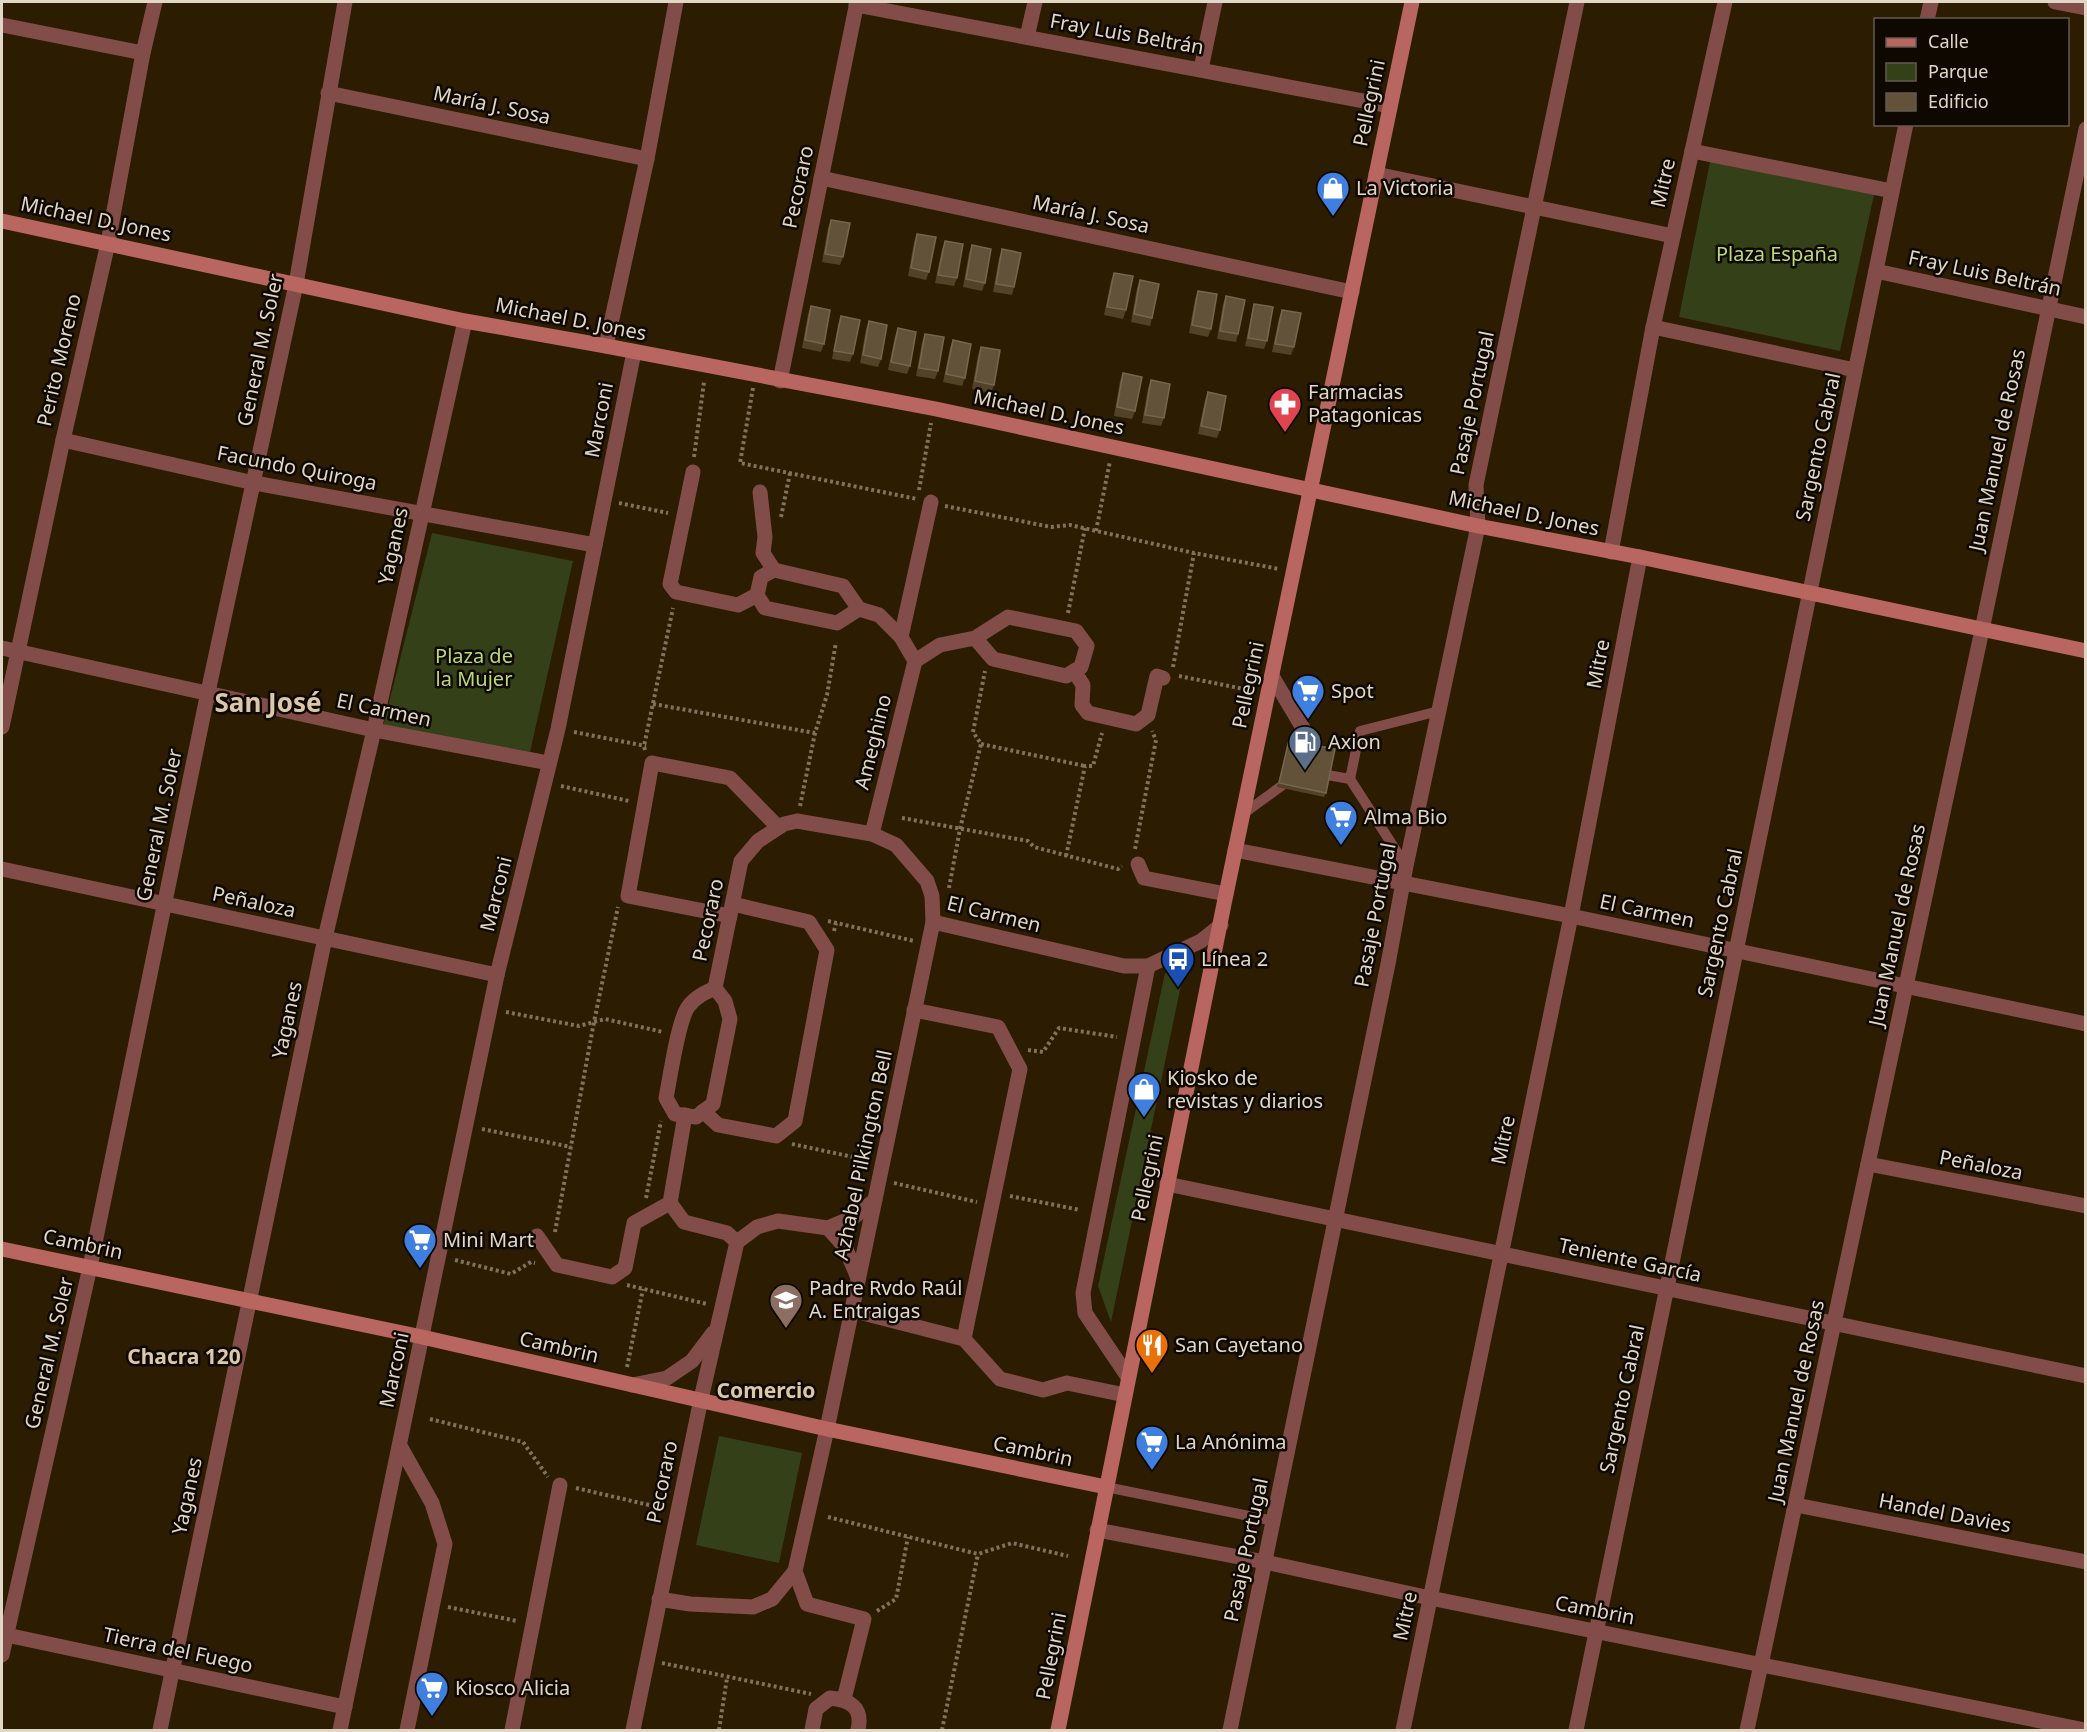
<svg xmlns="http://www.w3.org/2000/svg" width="2087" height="1732" font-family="'Noto Sans',sans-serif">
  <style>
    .green { fill: #344017 }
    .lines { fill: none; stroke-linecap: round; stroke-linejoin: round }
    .path { stroke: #7f735d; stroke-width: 4; stroke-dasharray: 3 3; stroke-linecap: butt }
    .lane { stroke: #824d49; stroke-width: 10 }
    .street { stroke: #824d49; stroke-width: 15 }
    .secondary { stroke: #b96660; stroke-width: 15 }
    .wall { fill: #524228 }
    .building { fill: #615239; stroke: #75674f; stroke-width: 1.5 }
    .labels { text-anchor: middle; stroke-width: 5; stroke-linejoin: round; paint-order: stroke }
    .street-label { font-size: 20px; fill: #e1d7c7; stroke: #0e0801 }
    .poi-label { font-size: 20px; fill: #e1d7c7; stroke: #0e0801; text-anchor: start }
    .park-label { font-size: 20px; fill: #bbd977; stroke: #0e0801 }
    .neighbourhood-label { font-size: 21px; font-weight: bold; fill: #dbc8a8; stroke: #0e0801 }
    .district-label { font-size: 26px; font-weight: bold; fill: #dbc8a8; stroke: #0e0801 }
  </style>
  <rect width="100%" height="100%" fill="#2b1c02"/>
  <g class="green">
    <path d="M 1711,157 L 1875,190 L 1840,351 L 1679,317 Z"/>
    <path d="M 432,533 L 573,561 L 530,752 L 383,726 Z"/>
    <path d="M 1186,961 L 1111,1322 L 1098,1286 L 1165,973 Z"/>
    <path d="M 719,1436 L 802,1453 L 779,1563 L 696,1545 Z"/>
  </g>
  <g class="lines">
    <g class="path">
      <path d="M 753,388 L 740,463 L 917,499"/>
      <path d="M 694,457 L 704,382"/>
      <path d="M 919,490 L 931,423"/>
      <path d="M 619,503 L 668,513"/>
      <path d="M 945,506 L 1051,527 L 1070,525 L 1194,553 L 1279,569"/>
      <path d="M 781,517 L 790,473"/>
      <path d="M 1096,531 L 1110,461"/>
      <path d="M 1068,613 L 1085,528"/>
      <path d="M 1173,667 L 1194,553"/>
      <path d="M 1179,676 L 1254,691"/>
      <path d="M 653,704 L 815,733"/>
      <path d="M 574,732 L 646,746"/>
      <path d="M 981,744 L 1085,766"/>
      <path d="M 645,750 L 644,746 L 673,608"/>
      <path d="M 561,786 L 629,801"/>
      <path d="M 800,806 L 815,733 L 827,695 L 836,642"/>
      <path d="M 902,818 L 1028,841 L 1034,847 L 1118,869 L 1122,866"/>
      <path d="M 1135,849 L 1156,740 L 1152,731"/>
      <path d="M 1066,856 L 1085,766 L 1093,766 L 1102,733"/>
      <path d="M 949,888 L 960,829 L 981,744 L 973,732 L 985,671"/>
      <path d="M 828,921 L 914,941"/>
      <path d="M 834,931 L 836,923"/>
      <path d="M 506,1012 L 579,1026 L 605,1019 L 663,1032"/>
      <path d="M 1028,1050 L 1043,1052 L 1059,1028 L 1117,1037"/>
      <path d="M 482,1129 L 571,1147"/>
      <path d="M 792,1144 L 867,1160"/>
      <path d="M 894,1183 L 977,1202"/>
      <path d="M 1010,1196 L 1080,1210"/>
      <path d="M 646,1198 L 661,1121"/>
      <path d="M 555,1232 L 594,1022 L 618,907"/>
      <path d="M 455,1260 L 511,1274 L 531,1262 L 535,1263"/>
      <path d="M 627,1285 L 707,1304"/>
      <path d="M 627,1367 L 643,1289"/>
      <path d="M 430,1419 L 523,1442 L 548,1477"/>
      <path d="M 576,1488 L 662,1508"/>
      <path d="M 828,1517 L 978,1554 L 1012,1543 L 1068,1556"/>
      <path d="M 448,1607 L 517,1621"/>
      <path d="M 877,1611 L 896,1599 L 908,1537"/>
      <path d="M 662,1663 L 811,1694"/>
      <path d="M 719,1730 L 727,1678"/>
      <path d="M 942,1730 L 978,1554"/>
    </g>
    <g class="lane">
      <path d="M 1316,773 L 1350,779 L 1406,866"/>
      <path d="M 1350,779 L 1360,731 L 1439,711"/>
      <path d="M 1243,814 L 1291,779"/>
      <path d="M 1106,1487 L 1274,1521"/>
    </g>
    <g class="street">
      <path d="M 2055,2 L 2086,8"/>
      <path d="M 856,5 L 1390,106"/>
      <path d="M 1927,20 L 1931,2"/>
      <path d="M 2,25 L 143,53"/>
      <path d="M 1027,37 L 1035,2"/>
      <path d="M 1201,69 L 1215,2"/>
      <path d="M 328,93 L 647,159"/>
      <path d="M 1692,151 L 1892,191"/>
      <path d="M 1376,174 L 1673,236"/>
      <path d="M 821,178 L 1352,292"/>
      <path d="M 1876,271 L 2086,317"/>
      <path d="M 1653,327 L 1855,370"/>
      <path d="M 606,346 L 647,159 L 676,2"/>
      <path d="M 780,381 L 857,2"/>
      <path d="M 63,440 L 254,483 L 595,545"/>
      <path d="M 693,472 L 670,584 L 676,592 L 738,605 L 757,595"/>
      <path d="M 760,492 L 765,537 L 763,553 L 774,570"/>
      <path d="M 1611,552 L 1653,327 L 1725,2"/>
      <path d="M 859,609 L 837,623 L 765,608 L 757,595 L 761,577 L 774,570 L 843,586 L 859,609 L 879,615 L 901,637 L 915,661 L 940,645 L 975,638 L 1008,617 L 1076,631 L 1087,646 L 1081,667 L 1066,676 L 993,659 L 975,638"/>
      <path d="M 901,637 L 931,502"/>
      <path d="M 2,648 L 374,730 L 549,763"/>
      <path d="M 1074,671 L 1083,685 L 1082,705 L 1088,713 L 1136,724 L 1148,715 L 1157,676 L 1163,678"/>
      <path d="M 1272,676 L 1307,735 L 1303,762"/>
      <path d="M 2,727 L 63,440 L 108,243 L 143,53 L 155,2"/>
      <path d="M 872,834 L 915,661"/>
      <path d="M 1235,850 L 1571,916 L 2086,1024"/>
      <path d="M 1138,864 L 1144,878 L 1226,894"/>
      <path d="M 2,869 L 497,975"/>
      <path d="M 730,916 L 628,896 L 652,763 L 730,778 L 778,827"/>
      <path d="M 933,922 L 1124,966 L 1148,966 L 1201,941 L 1221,925"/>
      <path d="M 703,1111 L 718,1125 L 776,1136 L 795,1121 L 827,950 L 809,922 L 733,904"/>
      <path d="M 685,1115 L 670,1203 L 684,1222 L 727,1233 L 737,1242"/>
      <path d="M 1868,1164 L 2086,1206"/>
      <path d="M 1167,1184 L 2086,1376"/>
      <path d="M 828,1228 L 845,1247 L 858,1278"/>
      <path d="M 537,1236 L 557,1265 L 612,1277 L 625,1268 L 634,1223 L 670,1203"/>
      <path d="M 737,1242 L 757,1227 L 778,1221 L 828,1228 L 854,1217 L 875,1200"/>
      <path d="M 851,1310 L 964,1339 L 967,1324 L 1020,1069 L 998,1027 L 914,1010"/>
      <path d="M 964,1339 L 1000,1379 L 1043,1390 L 1067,1383 L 1125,1395"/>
      <path d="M 1128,1377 L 1085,1313 L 1083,1293 L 1148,966"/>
      <path d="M 632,1385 L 667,1378 L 692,1361 L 713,1333"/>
      <path d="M 400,1446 L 432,1503 L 445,1544 L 407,1730"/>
      <path d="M 1796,1505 L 2086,1562"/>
      <path d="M 1097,1530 L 1265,1562 L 1430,1598 L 2085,1730"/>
      <path d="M 795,1571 L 807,1604 L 864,1619 L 844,1699"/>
      <path d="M 659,1599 L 690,1604 L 753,1607 L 772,1599 L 795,1571 L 827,1429 L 933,922 L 932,896 L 927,881 L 896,845 L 872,834 L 797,821 L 784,824 L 758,841 L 741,861 L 715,988 L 725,1001 L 730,1019 L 713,1104 L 696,1117 L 675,1114 L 666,1098 C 670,1078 678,1021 688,1007 C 695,997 706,992 715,988"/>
      <path d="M 2,1634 L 345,1707"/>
      <path d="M 2,1655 L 90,1267 L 208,692 L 296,284 L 345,2"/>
      <path d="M 160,1730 L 325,938 L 374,730 L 465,321"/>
      <path d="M 340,1730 L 497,975 L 558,729 L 634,352"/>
      <path d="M 512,1730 L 560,1485"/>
      <path d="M 633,1730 L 701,1399 L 737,1242"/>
      <path d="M 812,1730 L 816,1709 L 830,1698 C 851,1700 863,1708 858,1730"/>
      <path d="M 1230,1730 L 1388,964 L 1406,866 L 1478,526 L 1476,485 L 1577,2"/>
      <path d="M 1403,1730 L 1571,916 L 1640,557"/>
      <path d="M 1576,1730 L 1906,124"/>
      <path d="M 1747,1730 L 1982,630 L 2086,129"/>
    </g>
    <g class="secondary">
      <path d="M 2,221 L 465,321 L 606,346 L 936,409 L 1478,526 L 1640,557 L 2086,651"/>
      <path d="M 2,1249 L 422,1337 L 827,1429 L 1106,1487"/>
      <path d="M 1058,1730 L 1224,904 L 1412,2"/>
    </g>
  </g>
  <g class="wall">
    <path d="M 831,220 L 843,257 L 840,265 L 822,262 L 828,228 Z"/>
    <path d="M 917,234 L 929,272 L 926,280 L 908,276 L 914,242 Z"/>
    <path d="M 945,241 L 957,278 L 954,286 L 935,283 L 942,249 Z"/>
    <path d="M 972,245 L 985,283 L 982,291 L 963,287 L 969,253 Z"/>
    <path d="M 1002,249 L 1014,287 L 1012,295 L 993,292 L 999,258 Z"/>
    <path d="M 1114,273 L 1126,310 L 1123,319 L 1104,315 L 1111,281 Z"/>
    <path d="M 1140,280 L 1152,318 L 1150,326 L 1131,322 L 1137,288 Z"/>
    <path d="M 1198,291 L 1211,329 L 1208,337 L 1189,333 L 1195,299 Z"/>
    <path d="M 1226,296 L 1238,334 L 1236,342 L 1217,339 L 1223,304 Z"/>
    <path d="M 1254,304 L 1267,341 L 1264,349 L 1245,346 L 1252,312 Z"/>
    <path d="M 811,306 L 824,344 L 821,352 L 802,348 L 808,314 Z"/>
    <path d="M 1282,310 L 1294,347 L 1291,355 L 1272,352 L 1279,318 Z"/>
    <path d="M 841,316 L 853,354 L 850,362 L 832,359 L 838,325 Z"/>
    <path d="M 869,321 L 881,359 L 878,367 L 860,363 L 866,329 Z"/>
    <path d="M 898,328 L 910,366 L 907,374 L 888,370 L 895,336 Z"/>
    <path d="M 925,334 L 938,371 L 935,379 L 916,376 L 922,342 Z"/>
    <path d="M 953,340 L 965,378 L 962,386 L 943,382 L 950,348 Z"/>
    <path d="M 981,347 L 994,385 L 991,393 L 972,389 L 978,355 Z"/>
    <path d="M 1123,373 L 1135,411 L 1132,419 L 1114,416 L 1120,381 Z"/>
    <path d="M 1151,380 L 1164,418 L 1161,426 L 1142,423 L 1148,388 Z"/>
    <path d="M 1208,392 L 1220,430 L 1217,438 L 1198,434 L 1205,400 Z"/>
    <path d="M 1289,740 L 1326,793 L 1324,797 L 1277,787 Z"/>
  </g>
  <g class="building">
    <path d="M 831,220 L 850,223 L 843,257 L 825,254 Z"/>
    <path d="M 917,234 L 936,237 L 929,272 L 911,268 Z"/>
    <path d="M 945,241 L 963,244 L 957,278 L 938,275 Z"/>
    <path d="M 972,245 L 991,249 L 985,283 L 966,279 Z"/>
    <path d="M 1002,249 L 1021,253 L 1014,287 L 996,284 Z"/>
    <path d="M 1114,273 L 1133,276 L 1126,310 L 1107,307 Z"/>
    <path d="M 1140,280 L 1159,284 L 1152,318 L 1134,314 Z"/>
    <path d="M 1198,291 L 1217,294 L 1211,329 L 1192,325 Z"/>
    <path d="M 1226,296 L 1245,300 L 1238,334 L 1220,331 Z"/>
    <path d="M 1254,304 L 1273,307 L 1267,341 L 1248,338 Z"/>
    <path d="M 811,306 L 830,310 L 824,344 L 805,340 Z"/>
    <path d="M 1282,310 L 1301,313 L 1294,347 L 1275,344 Z"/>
    <path d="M 841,316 L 860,320 L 853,354 L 834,351 Z"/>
    <path d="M 869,321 L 887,325 L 881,359 L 863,355 Z"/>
    <path d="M 898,328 L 916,332 L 910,366 L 891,362 Z"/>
    <path d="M 925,334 L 944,337 L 938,371 L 919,368 Z"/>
    <path d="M 953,340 L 971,344 L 965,378 L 946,374 Z"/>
    <path d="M 981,347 L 1000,350 L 994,385 L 975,381 Z"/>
    <path d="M 1123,373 L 1142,377 L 1135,411 L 1117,407 Z"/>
    <path d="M 1151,380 L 1170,384 L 1164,418 L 1145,415 Z"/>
    <path d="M 1208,392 L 1226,396 L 1220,430 L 1201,426 Z"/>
    <path d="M 1289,740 L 1335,749 L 1326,793 L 1279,783 Z"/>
  </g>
  <defs>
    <symbol id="shop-pin" viewBox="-11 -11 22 30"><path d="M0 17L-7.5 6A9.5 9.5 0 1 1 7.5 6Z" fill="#3f7fe0" stroke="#0e0801"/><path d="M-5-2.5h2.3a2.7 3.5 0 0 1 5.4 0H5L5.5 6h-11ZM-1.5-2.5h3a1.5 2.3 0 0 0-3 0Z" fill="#fff"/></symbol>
    <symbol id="pharmacy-pin" viewBox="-11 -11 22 30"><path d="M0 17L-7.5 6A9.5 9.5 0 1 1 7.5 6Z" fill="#e0444e" stroke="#0e0801"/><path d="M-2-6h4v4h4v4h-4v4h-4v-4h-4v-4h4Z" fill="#fff"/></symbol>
    <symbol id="supermarket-pin" viewBox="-11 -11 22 30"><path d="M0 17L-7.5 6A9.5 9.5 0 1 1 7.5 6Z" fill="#3f7fe0" stroke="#0e0801"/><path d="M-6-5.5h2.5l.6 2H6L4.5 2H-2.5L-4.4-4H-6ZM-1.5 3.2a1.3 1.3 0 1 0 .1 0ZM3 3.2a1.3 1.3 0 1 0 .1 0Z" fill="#fff"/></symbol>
    <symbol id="fuel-pin" viewBox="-11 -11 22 30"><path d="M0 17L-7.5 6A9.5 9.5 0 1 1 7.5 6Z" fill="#5c6f8a" stroke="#0e0801"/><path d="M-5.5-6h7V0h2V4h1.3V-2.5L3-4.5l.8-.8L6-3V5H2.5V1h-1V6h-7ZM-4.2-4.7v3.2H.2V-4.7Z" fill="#fff"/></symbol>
    <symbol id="bus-pin" viewBox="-11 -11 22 30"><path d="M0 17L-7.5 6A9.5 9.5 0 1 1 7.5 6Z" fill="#1a4fb4" stroke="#0e0801"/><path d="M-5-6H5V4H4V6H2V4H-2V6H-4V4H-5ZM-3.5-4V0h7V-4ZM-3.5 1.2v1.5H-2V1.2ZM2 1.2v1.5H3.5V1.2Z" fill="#fff"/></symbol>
    <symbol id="school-pin" viewBox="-11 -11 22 30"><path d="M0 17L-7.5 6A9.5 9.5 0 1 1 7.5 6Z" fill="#8d6e63" stroke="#0e0801"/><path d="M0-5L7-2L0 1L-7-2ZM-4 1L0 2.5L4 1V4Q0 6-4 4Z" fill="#fff"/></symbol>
    <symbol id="restaurant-pin" viewBox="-11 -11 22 30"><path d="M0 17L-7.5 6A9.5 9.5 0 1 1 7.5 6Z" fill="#e8710a" stroke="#0e0801"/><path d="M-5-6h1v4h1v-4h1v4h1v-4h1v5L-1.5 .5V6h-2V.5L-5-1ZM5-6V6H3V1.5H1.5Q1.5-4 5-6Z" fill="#fff"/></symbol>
  </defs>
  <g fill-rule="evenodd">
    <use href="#shop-pin" x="1314" y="169" width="38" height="52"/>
    <use href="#pharmacy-pin" x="1266" y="385" width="38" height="52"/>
    <use href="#supermarket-pin" x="1289" y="672" width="38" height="52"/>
    <use href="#fuel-pin" x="1286" y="723" width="38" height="52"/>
    <use href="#supermarket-pin" x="1322" y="798" width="38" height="52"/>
    <use href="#bus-pin" x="1159" y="940" width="38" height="52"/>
    <use href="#shop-pin" x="1125" y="1070" width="38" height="52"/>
    <use href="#supermarket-pin" x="401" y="1221" width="38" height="52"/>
    <use href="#school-pin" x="767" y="1281" width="38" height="52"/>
    <use href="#restaurant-pin" x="1133" y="1326" width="38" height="52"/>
    <use href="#supermarket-pin" x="1133" y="1423" width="38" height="52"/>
    <use href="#supermarket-pin" x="413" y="1669" width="38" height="52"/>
  </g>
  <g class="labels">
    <g class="street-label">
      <text transform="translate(1127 34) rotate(10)" y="7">Fray Luis Beltrán</text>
      <text transform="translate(1369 103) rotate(-78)" y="7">Pellegrini</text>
      <text transform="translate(492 105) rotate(12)" y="7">María J. Sosa</text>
      <text transform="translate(1663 183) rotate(-77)" y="7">Mitre</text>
      <text transform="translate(798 187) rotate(-78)" y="7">Pecoraro</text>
      <text transform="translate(1091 214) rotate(12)" y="7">María J. Sosa</text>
      <text transform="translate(96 219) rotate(12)" y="7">Michael D. Jones</text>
      <text transform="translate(1985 273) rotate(12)" y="7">Fray Luis Beltrán</text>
      <text transform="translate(571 319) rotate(11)" y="7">Michael D. Jones</text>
      <text transform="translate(260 350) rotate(-78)" y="7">General M. Soler</text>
      <text transform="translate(59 360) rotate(-77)" y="7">Perito Moreno</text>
      <text transform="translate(1472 403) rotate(-78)" y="7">Pasaje Portugal</text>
      <text transform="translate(1049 412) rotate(12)" y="7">Michael D. Jones</text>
      <text transform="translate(599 420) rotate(-79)" y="7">Marconi</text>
      <text transform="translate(1818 447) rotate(-78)" y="7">Sargento Cabral</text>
      <text transform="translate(1997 450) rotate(-78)" y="7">Juan Manuel de Rosas</text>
      <text transform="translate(297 468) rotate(11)" y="7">Facundo Quiroga</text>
      <text transform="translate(1524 513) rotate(12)" y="7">Michael D. Jones</text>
      <text transform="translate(393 546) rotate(-78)" y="7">Yaganes</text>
      <text transform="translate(1598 664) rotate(-79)" y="7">Mitre</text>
      <text transform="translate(1248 685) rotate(-78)" y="7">Pellegrini</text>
      <text transform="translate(384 710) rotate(12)" y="7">El Carmen</text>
      <text transform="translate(873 742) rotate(-76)" y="7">Ameghino</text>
      <text transform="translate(159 825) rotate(-78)" y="7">General M. Soler</text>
      <text transform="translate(496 894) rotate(-76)" y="7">Marconi</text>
      <text transform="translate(254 902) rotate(12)" y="7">Peñaloza</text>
      <text transform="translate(1647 911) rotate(12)" y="7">El Carmen</text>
      <text transform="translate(994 914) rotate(14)" y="7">El Carmen</text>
      <text transform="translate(1375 915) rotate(-79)" y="7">Pasaje Portugal</text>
      <text transform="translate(708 920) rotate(-78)" y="7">Pecoraro</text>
      <text transform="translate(1720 923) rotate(-78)" y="7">Sargento Cabral</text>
      <text transform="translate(1897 925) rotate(-78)" y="7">Juan Manuel de Rosas</text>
      <text transform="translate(287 1020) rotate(-78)" y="7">Yaganes</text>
      <text transform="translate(1503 1140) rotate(-78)" y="7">Mitre</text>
      <text transform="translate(863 1155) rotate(-78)" y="7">Azhabel Pilkington Bell</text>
      <text transform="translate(1981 1165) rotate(11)" y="7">Peñaloza</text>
      <text transform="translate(1147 1178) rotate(-78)" y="7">Pellegrini</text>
      <text transform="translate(83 1244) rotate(12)" y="7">Cambrin</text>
      <text transform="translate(1630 1260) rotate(12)" y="7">Teniente García</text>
      <text transform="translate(559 1347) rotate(13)" y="7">Cambrin</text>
      <text transform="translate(49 1353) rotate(-77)" y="7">General M. Soler</text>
      <text transform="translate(394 1370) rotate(-78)" y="7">Marconi</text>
      <text transform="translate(1622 1399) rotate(-78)" y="7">Sargento Cabral</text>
      <text transform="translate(1796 1401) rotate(-78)" y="7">Juan Manuel de Rosas</text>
      <text transform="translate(1033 1451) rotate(12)" y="7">Cambrin</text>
      <text transform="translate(662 1482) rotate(-78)" y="7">Pecoraro</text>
      <text transform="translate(187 1496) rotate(-78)" y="7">Yaganes</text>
      <text transform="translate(1945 1513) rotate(11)" y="7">Handel Davies</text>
      <text transform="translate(1246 1550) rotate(-78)" y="7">Pasaje Portugal</text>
      <text transform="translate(1595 1610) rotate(11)" y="7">Cambrin</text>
      <text transform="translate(1405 1616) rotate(-78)" y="7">Mitre</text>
      <text transform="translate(178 1650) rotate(12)" y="7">Tierra del Fuego</text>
      <text transform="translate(1051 1656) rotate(-79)" y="7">Pellegrini</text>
    </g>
    <g class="poi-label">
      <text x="1356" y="195">La Victoria</text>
      <text x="1308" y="399">Farmacias<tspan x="1308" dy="23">Patagonicas</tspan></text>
      <text x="1331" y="698">Spot</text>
      <text x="1328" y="749">Axion</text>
      <text x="1364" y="824">Alma Bio</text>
      <text x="1201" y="966">Línea 2</text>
      <text x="1167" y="1085">Kiosko de<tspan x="1167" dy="23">revistas y diarios</tspan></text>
      <text x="443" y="1247">Mini Mart</text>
      <text x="809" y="1295">Padre Rvdo Raúl<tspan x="809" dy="23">A. Entraigas</tspan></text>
      <text x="1175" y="1352">San Cayetano</text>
      <text x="1175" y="1449">La Anónima</text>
      <text x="455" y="1695">Kiosco Alicia</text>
    </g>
    <g class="park-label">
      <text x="1777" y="261">Plaza España</text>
      <text x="474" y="663">Plaza de<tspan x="474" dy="23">la Mujer</tspan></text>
    </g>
    <g class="neighbourhood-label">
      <text x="184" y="1364">Chacra 120</text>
      <text x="766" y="1398">Comercio</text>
    </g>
    <g class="district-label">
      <text x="268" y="712">San José</text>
    </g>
  </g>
  <rect width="2087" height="1732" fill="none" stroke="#e1d7c7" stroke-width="6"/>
  <rect x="1874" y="18" width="195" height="108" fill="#0e0801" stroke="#625b50" stroke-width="1.5"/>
  <rect x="1886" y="38" width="30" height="9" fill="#b96660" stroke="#625b50" stroke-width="1.5"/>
  <text x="1928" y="48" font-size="18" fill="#e1d7c7">Calle</text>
  <rect x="1886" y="63" width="30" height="18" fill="#344017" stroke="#625b50" stroke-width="1.5"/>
  <text x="1928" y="78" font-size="18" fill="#e1d7c7">Parque</text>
  <rect x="1886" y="93" width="30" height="18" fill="#615239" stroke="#625b50" stroke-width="1.5"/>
  <text x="1928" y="108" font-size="18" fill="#e1d7c7">Edificio</text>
</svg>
